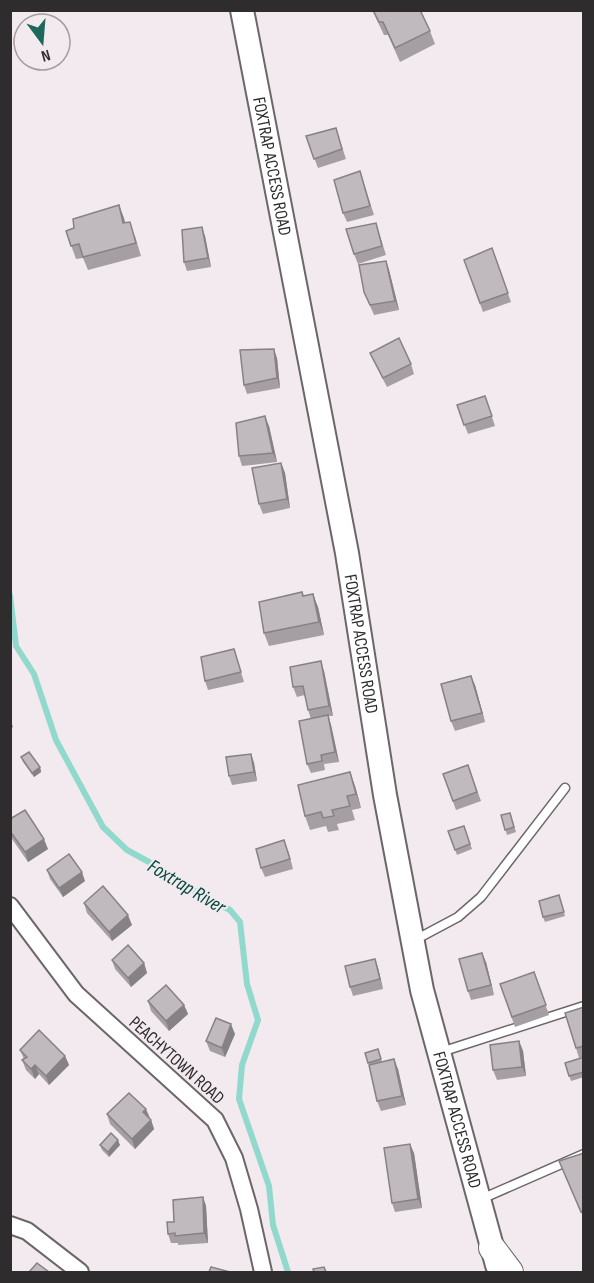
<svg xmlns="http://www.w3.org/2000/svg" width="594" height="1283" font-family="'Sofia Sans Condensed',sans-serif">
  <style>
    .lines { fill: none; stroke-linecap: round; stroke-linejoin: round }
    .stream { stroke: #90d9cc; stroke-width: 6 }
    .lane-casing { stroke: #6c6669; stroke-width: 11 }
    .street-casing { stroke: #6c6669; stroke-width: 20 }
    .secondary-casing { stroke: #6c6669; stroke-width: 26 }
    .primary-casing { stroke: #6c6669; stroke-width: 28 }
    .lane { stroke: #fff; stroke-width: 8 }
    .street { stroke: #fff; stroke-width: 16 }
    .secondary { stroke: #fff; stroke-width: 22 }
    .primary { stroke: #fff; stroke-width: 26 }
    .wall { fill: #a59fa3 }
    .shaded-wall { fill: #868284 }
    .building { fill: #c0b9bd; stroke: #868284; stroke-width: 1.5 }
    .labels { text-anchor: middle; stroke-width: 4.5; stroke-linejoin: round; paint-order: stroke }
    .street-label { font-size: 18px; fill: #2f2c2e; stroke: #f2eaee }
    .water-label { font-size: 20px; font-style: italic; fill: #044941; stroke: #f2eaee }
  </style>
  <rect width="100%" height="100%" fill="#f2eaee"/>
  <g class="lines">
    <path class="stream" d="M 10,595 L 16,646 L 34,674 L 56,740 L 103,827 L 127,850 L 149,862 L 165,875 L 230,910 L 240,922 L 247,984 L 258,1020 L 242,1065 L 239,1099 L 269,1186 L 273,1225 L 288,1272"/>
    <defs>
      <g id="lane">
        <path d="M 413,941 L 458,917 L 481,897 L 565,788"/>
        <path d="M 441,1052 L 584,1006"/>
        <path d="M 479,1200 L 584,1154"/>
      </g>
      <g id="street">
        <path d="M 10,906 L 76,994 L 215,1120 L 234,1158 L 249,1209 L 263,1272"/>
        <path d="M 10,1225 L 27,1231 L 80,1272"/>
      </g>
      <g id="secondary">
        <path id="s1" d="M 242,10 L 347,553 L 385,795 L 422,990 L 497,1265"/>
      </g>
      <path id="primary" d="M 492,1248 L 510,1272"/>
    </defs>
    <use href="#lane" class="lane-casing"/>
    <use href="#street" class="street-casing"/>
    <use href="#secondary" class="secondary-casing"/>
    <use href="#primary" class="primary-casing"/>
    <use href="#lane" class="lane"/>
    <use href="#street" class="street"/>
    <use href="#secondary" class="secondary"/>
    <use href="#primary" class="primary"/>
  </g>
  <g class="wall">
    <path d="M 372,10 L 420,10 L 430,31 L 435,44 L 400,62 L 388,35 L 384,35 Z"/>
    <path d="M 336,128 L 346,159 L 318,168 L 306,136 Z"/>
    <path d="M 360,171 L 374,215 L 347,222 L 343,213 Z"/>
    <path d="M 119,205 L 125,223 L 135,236 L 141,256 L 88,270 L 83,258 L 76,259 L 66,231 L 74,228 Z"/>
    <path d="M 376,223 L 386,255 L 358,264 L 354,254 Z"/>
    <path d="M 205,236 L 211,267 L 187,271 L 184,262 Z"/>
    <path d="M 492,248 L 511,302 L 483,312 L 464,260 Z"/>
    <path d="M 386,261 L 389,270 L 399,310 L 374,315 L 364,292 Z"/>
    <path d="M 370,353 L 411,364 L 414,374 L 387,387 L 374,362 Z"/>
    <path d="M 277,358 L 280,388 L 247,394 L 244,385 Z"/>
    <path d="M 485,396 L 495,426 L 468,434 L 457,405 Z"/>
    <path d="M 269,426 L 277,462 L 242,466 L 239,456 Z"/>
    <path d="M 281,463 L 285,473 L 290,508 L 263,514 L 259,504 Z"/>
    <path d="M 302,592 L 304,596 L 318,607 L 324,635 L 269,646 L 264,633 Z"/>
    <path d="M 234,649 L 244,682 L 208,690 L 205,681 Z"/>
    <path d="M 324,671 L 333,716 L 328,716 L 331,725 L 339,762 L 324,764 L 325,770 L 311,773 L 307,764 L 311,719 L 308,710 L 305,695 L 297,697 L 293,687 Z"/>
    <path d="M 475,685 L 485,722 L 455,731 L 451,721 Z"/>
    <path d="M 251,754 L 254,763 L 257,781 L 232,785 L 229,776 Z"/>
    <path d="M 21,757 L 40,767 L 41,772 L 34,777 L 23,762 Z"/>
    <path d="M 468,765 L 481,801 L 456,810 L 443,774 Z"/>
    <path d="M 355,786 L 361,808 L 352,810 L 355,820 L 337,824 L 339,830 L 328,832 L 326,826 L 310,830 L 305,816 Z"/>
    <path d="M 510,813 L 516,832 L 507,835 L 501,815 Z"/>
    <path d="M 10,819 L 48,849 L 28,862 L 10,836 Z"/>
    <path d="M 464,826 L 472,849 L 457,855 L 448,831 Z"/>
    <path d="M 288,850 L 293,869 L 265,877 L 261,868 Z"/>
    <path d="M 47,870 L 85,881 L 63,897 L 50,879 Z"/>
    <path d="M 559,895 L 565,916 L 545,922 L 543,917 Z"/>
    <path d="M 84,903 L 132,925 L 112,941 L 87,913 Z"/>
    <path d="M 375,959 L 378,968 L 383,989 L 353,996 L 350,987 Z"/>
    <path d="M 112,960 L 144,963 L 147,973 L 131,987 L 115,969 Z"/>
    <path d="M 486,962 L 494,995 L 471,1000 L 468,991 Z"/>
    <path d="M 534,972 L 549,1015 L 515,1027 L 500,984 Z"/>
    <path d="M 148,1001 L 184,1005 L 188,1014 L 169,1031 L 151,1011 Z"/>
    <path d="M 584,1007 L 584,1056 L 579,1058 L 576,1048 Z"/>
    <path d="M 235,1034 L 225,1057 L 210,1051 L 206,1041 Z"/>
    <path d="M 519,1041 L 523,1051 L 526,1076 L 497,1080 L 493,1070 Z"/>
    <path d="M 378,1049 L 382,1062 L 398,1069 L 406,1105 L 381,1111 L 377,1101 L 370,1068 L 365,1053 Z"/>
    <path d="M 20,1050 L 65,1056 L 69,1065 L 49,1085 L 39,1074 L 35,1079 L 26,1070 L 22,1060 L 24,1059 Z"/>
    <path d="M 584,1057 L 584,1077 L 571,1081 L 565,1063 Z"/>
    <path d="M 107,1114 L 151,1120 L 154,1129 L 135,1149 L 110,1124 Z"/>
    <path d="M 100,1145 L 120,1145 L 109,1157 L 102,1150 Z"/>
    <path d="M 414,1153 L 422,1208 L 395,1212 L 392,1203 Z"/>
    <path d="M 584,1153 L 584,1219 L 559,1161 Z"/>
    <path d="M 203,1197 L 206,1206 L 208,1243 L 178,1245 L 178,1243 L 171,1243 L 168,1234 L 174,1222 Z"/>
  </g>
  <g class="shaded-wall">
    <path d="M 119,205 L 124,218 L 128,237 L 123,223 Z"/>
    <path d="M 202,227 L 205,236 L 211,267 L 208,258 Z"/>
    <path d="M 386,261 L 389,270 L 399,310 L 395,301 Z"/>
    <path d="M 274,349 L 277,358 L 280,388 L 277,378 Z"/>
    <path d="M 265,416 L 269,426 L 277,462 L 273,453 Z"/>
    <path d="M 281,463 L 285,473 L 290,508 L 287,499 Z"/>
    <path d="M 313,594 L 318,607 L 324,635 L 319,622 Z"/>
    <path d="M 321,661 L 324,671 L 333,716 L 329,706 Z"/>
    <path d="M 471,676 L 475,685 L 485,722 L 482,713 Z"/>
    <path d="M 328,715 L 331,725 L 339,762 L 335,752 Z"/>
    <path d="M 10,719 L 13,727 L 10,729 Z"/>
    <path d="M 251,754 L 254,763 L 257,781 L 254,772 Z"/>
    <path d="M 40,767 L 41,772 L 34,777 L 32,773 Z"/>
    <path d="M 350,772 L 355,786 L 361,808 L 356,794 Z"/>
    <path d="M 44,839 L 48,849 L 28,862 L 25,852 Z"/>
    <path d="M 82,872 L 85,881 L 63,897 L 59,888 Z"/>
    <path d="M 128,915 L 132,925 L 112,941 L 109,932 Z"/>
    <path d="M 482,953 L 486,962 L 494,995 L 491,985 Z"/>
    <path d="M 375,959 L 378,968 L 383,989 L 380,979 Z"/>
    <path d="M 144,963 L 147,973 L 131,987 L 128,978 Z"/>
    <path d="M 184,1005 L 188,1014 L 169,1031 L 166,1021 Z"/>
    <path d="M 231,1024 L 235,1034 L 225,1057 L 222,1048 Z"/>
    <path d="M 519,1041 L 523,1051 L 526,1076 L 522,1067 Z"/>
    <path d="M 65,1056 L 69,1065 L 49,1085 L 46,1076 Z"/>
    <path d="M 394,1059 L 398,1069 L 406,1105 L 402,1096 Z"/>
    <path d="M 35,1065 L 39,1074 L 35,1079 L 31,1069 Z"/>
    <path d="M 146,1109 L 150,1118 L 143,1112 Z"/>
    <path d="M 151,1120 L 154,1129 L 135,1149 L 132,1139 Z"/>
    <path d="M 118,1140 L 120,1145 L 109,1157 L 108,1152 Z"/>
    <path d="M 410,1144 L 414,1153 L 422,1208 L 418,1199 Z"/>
    <path d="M 203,1197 L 206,1206 L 208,1243 L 204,1233 Z"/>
  </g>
  <g class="building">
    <path d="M 373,10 L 420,10 L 430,31 L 395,48 L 383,22 L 379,22 Z"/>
    <path d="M 336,128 L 342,149 L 314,159 L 306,136 Z"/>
    <path d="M 360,171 L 370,206 L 343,213 L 334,180 Z"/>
    <path d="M 119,205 L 123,223 L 130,222 L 136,243 L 83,257 L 79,244 L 71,246 L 66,231 L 74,228 L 73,219 Z"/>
    <path d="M 376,223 L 382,246 L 354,254 L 346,229 Z"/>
    <path d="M 202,227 L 208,258 L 184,262 L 182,230 Z"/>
    <path d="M 492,248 L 508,293 L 480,303 L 464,260 Z"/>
    <path d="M 386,261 L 395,301 L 370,305 L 364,292 L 359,265 Z"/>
    <path d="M 399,338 L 411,364 L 383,378 L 370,353 Z"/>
    <path d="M 274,349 L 277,378 L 244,385 L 240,350 Z"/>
    <path d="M 485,396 L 492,416 L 464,425 L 457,405 Z"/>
    <path d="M 265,416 L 273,453 L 239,456 L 236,423 Z"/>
    <path d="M 281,463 L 287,499 L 259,504 L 252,468 Z"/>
    <path d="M 302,592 L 303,596 L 313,594 L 319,622 L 264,633 L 259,602 Z"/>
    <path d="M 234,649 L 241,672 L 205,681 L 201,657 Z"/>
    <path d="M 321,661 L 329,706 L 308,710 L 303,686 L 293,687 L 290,667 Z"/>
    <path d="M 471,676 L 482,713 L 451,721 L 441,684 Z"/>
    <path d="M 328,715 L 335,752 L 321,755 L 322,761 L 307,764 L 299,721 Z"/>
    <path d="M 29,752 L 40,767 L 32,773 L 21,757 Z"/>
    <path d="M 251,754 L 254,772 L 229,776 L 226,757 Z"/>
    <path d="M 468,765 L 477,792 L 453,801 L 443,774 Z"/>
    <path d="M 350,772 L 356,794 L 347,796 L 350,806 L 332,810 L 334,816 L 323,818 L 321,812 L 305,816 L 298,785 Z"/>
    <path d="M 25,810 L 44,839 L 25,852 L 10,831 L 10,819 Z"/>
    <path d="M 510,813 L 514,827 L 505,830 L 501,815 Z"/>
    <path d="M 464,826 L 470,844 L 455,850 L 448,831 Z"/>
    <path d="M 284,840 L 290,859 L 261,868 L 256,849 Z"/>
    <path d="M 69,854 L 82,872 L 59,888 L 47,870 Z"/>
    <path d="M 103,886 L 128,915 L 109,932 L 84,903 Z"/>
    <path d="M 559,895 L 564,912 L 543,917 L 539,901 Z"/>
    <path d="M 128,945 L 144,963 L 128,978 L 112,960 Z"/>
    <path d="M 482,953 L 491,985 L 468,991 L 459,959 Z"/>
    <path d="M 375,959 L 380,979 L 350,987 L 345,966 Z"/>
    <path d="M 534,972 L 546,1005 L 512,1017 L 500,984 Z"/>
    <path d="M 166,985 L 184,1005 L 166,1021 L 148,1001 Z"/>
    <path d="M 584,1007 L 584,1046 L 576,1048 L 565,1013 Z"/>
    <path d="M 216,1018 L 231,1024 L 222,1048 L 206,1041 Z"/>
    <path d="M 39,1030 L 65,1056 L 46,1076 L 35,1065 L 31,1069 L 22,1060 L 27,1057 L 20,1050 Z"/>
    <path d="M 519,1041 L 522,1067 L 493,1070 L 490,1045 Z"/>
    <path d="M 378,1049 L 381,1059 L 368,1063 L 365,1053 Z"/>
    <path d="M 584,1057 L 584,1072 L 569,1076 L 565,1063 Z"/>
    <path d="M 394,1059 L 402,1096 L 377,1101 L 369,1065 Z"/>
    <path d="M 129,1093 L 146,1109 L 143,1112 L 151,1120 L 132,1139 L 107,1114 Z"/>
    <path d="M 111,1133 L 118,1140 L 108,1152 L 100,1145 Z"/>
    <path d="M 410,1144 L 418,1199 L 392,1203 L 384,1148 Z"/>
    <path d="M 584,1153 L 584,1211 L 581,1212 L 559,1161 Z"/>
    <path d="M 203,1197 L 204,1233 L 175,1236 L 175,1233 L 168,1234 L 167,1222 L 174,1222 L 173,1200 Z"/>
    <path d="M 37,1263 L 49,1272 L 29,1272 Z"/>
    <path d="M 211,1267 L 230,1272 L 209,1272 Z"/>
    <path d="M 324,1267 L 326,1272 L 314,1272 L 313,1269 Z"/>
  </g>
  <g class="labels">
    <g class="street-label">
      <text dy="6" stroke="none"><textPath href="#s1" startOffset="159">FOXTRAP ACCESS ROAD</textPath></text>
      <text dy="6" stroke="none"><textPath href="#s1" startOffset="645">FOXTRAP ACCESS ROAD</textPath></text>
      <text transform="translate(177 1060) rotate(42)" y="6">PEACHYTOWN ROAD</text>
      <text dy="6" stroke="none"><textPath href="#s1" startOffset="1131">FOXTRAP ACCESS ROAD</textPath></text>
    </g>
    <g class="water-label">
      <text transform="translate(187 886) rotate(31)" y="7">Foxtrap River</text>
    </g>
  </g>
  <rect width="594" height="1283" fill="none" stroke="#2f2c2e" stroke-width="24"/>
  <g transform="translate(42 42) rotate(164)"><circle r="28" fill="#f2eaee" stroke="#a49ea1" stroke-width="1.5"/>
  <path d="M0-4.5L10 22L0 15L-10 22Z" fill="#1e675d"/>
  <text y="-9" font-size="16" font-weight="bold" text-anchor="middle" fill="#2f2c2e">N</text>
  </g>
</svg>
